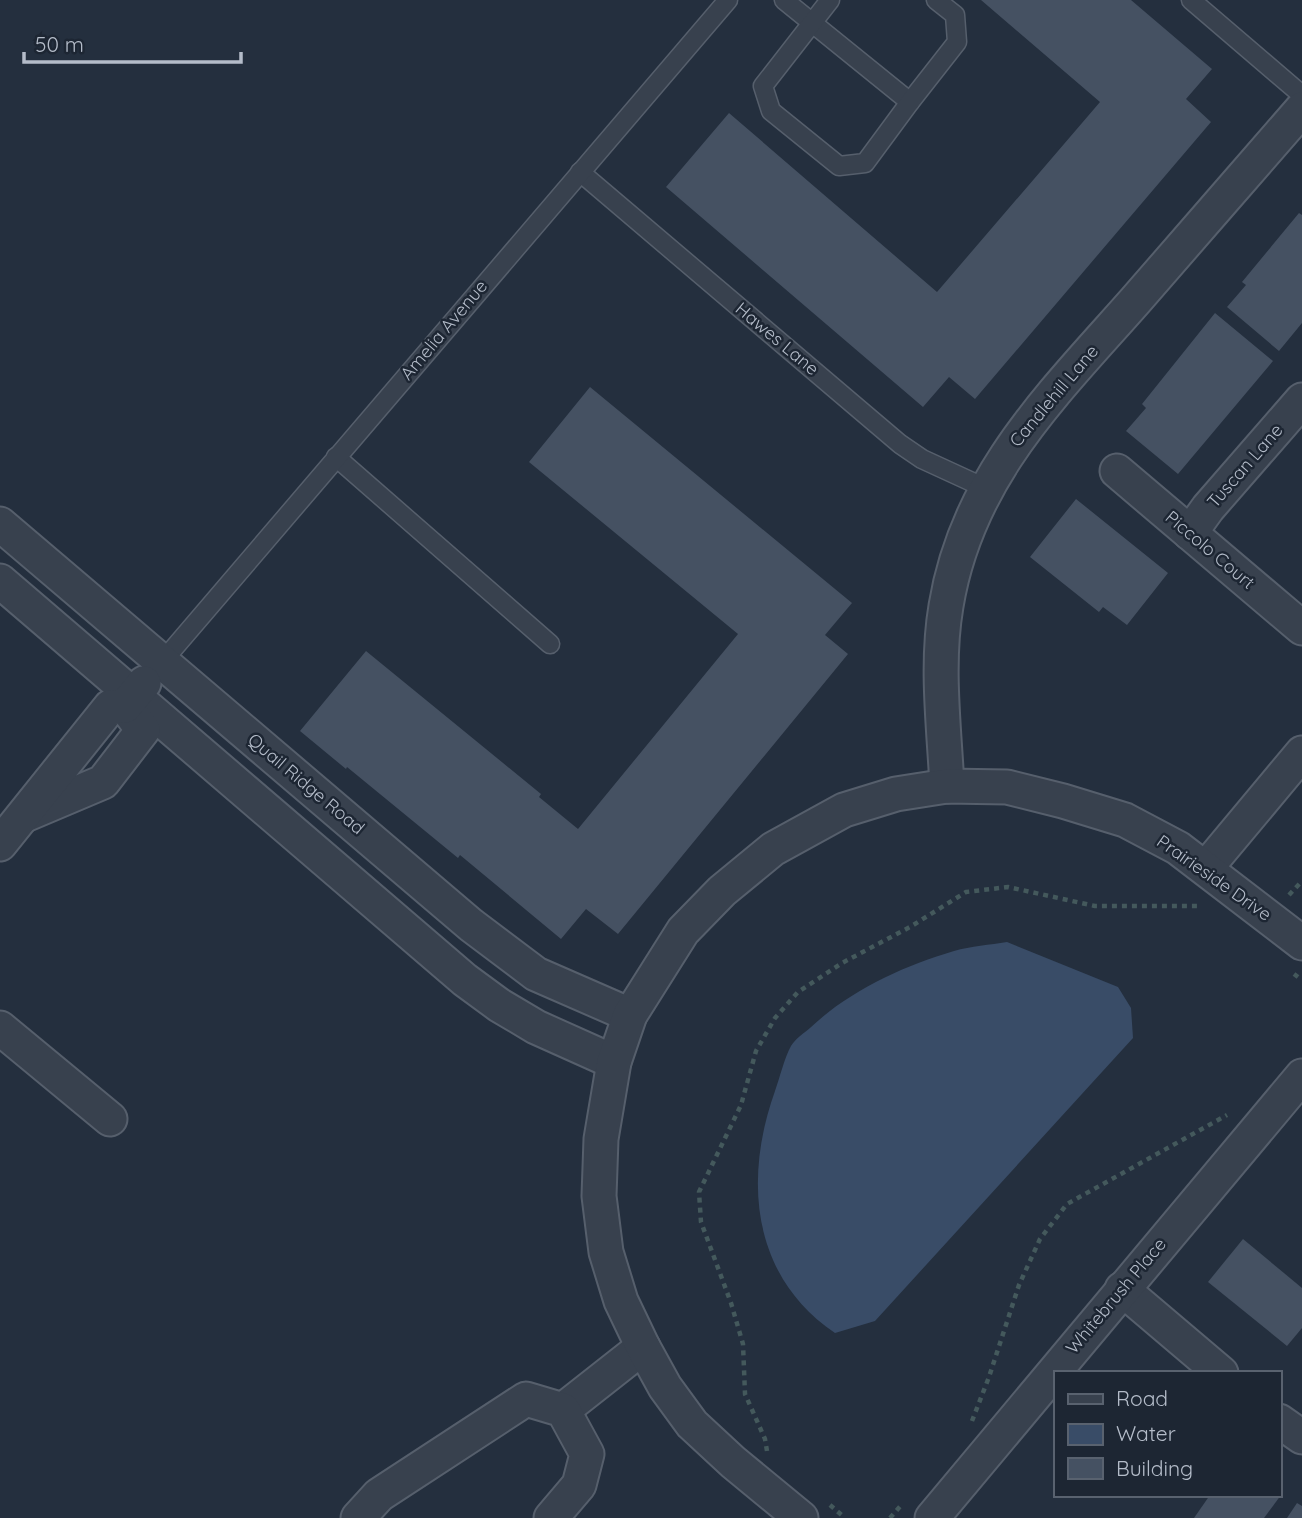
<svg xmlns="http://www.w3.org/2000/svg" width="1302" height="1518" font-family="Quicksand,sans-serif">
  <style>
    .water { fill: #394c67 }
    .building { fill: #455162 }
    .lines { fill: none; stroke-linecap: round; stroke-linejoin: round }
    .lane-casing { stroke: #565f6c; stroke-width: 21 }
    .street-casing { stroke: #565f6c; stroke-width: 37 }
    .path { stroke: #44595c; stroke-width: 4.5; stroke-dasharray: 5 5; stroke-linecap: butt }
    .lane { stroke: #38414e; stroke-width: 18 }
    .street { stroke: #38414e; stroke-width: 33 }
    .labels { text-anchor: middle; stroke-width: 5; stroke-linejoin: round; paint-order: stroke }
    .street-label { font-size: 18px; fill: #b4bcc9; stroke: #1d2633 }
  </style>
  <rect width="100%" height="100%" fill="#242f3e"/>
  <path class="water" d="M 1007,942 L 1118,987 L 1131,1008 L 1133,1038 L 875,1321 L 835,1333 C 752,1277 743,1180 775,1091 C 780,1077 784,1059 791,1046 C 795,1039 804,1033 810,1028 C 849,991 903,966 954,951 C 971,946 990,945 1007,942 Z"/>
  <g class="building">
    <path d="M 981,0 L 1131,0 L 1212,69 L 1186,99 L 1211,122 L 975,399 L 949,377 L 923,407 L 666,187 L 729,113 L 937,292 L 1100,102 Z"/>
    <path d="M 1299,213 L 1302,215 L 1302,323 L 1279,351 L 1227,307 L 1246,285 L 1242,282 Z"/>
    <path d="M 1215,313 L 1273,361 L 1178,474 L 1126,431 L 1146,408 L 1142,404 Z"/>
    <path d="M 590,387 L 852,603 L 825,635 L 848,654 L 618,934 L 586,909 L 561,939 L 460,855 L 458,858 L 347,767 L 346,769 L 300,731 L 366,651 L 541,794 L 539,797 L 578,829 L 738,634 L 529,462 Z"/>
    <path d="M 1076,499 L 1168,573 L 1127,625 L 1103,607 L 1099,612 L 1030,557 Z"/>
    <path d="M 1243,1239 L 1302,1288 L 1302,1328 L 1287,1346 L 1208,1282 Z"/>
    <path d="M 1210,1495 L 1281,1495 L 1264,1518 L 1194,1518 Z"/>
    <path d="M 1297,1503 L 1302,1506 L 1302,1518 L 1287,1518 Z"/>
  </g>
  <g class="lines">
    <defs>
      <g id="lane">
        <path d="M 784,0 L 910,102"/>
        <path d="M 830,0 L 763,86 L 771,111 L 839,166 L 865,163 L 910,102 L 957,42 L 955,15 L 936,0"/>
        <path d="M 1191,0 L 1302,95"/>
        <path d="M 580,172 L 900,444 L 922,459 L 985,488"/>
        <path d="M 336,457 L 550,644"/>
        <path d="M 162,662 L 728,0"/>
      </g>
      <g id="street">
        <path d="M 1117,471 L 1302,628"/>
        <path d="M 0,524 L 471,925 L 536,974 L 630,1015"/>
        <path d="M 1190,533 L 1208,508 L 1302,400"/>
        <path d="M 0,581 L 465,980 L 499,1005 L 536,1027 L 614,1062"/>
        <path d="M 947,786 C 944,727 936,665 946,606 C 967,477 1052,395 1135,301 C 1191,237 1246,173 1302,109"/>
        <path d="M 25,815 L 103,782 L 143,730 L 125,706"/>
        <path d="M 0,844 L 110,707 L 125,706 L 144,683"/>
        <path d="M 1206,868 L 1302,753"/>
        <path d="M 0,1028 L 110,1119"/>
        <path d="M 1122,1289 L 1221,1373"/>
        <path d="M 563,1410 L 643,1347"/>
        <path d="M 1279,1421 L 1302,1437"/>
        <path d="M 358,1518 L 379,1495 L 526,1399 L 563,1410 L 587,1454 L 579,1485 L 551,1518"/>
        <path d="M 801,1518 L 733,1462 L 692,1424 L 665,1387 L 643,1347 L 621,1301 L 606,1252 L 599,1196 L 601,1139 L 614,1062 L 630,1015 L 683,931 L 722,891 L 773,849 L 844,810 L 896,794 L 947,786 L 1007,787 L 1063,801 L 1125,820 L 1178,848 L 1302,943"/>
        <path d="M 932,1518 L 1302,1076"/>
      </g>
    </defs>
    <use href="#lane" class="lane-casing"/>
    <use href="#street" class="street-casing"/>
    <g class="path">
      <path d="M 1289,895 L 1302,881"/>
      <path d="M 1294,974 L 1302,980"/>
      <path d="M 972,1421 L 989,1377 L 1019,1285 L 1040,1239 L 1067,1204 L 1227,1115"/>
      <path d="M 767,1451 L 765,1439 L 745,1394 L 743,1344 L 731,1303 L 701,1222 L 699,1192 L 741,1105 L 756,1051 L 775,1018 L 798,992 L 842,963 L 910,927 L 966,892 L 1008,887 L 1095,906 L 1201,906"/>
      <path d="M 830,1505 L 845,1518"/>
      <path d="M 890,1518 L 903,1503"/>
    </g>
    <use href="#lane" class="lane"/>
    <use href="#street" class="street"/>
  </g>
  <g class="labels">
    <g class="street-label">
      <text transform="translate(444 330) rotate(-50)" y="6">Amelia Avenue</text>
      <text transform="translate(777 339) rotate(40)" y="6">Hawes Lane</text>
      <text transform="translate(1054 396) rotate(-50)" y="6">Candlehill Lane</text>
      <text transform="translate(1245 466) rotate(-49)" y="6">Tuscan Lane</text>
      <text transform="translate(1210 550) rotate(40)" y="6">Piccolo Court</text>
      <text transform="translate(306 784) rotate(40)" y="6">Quail Ridge Road</text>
      <text transform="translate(1214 878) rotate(35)" y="6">Prairieside Drive</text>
      <text transform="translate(1116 1296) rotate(-50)" y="6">Whitebrush Place</text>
    </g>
  </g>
  <rect x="1054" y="1371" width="228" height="126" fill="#1d2633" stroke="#59626f" stroke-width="2"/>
  <rect x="1068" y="1394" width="35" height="10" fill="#38414e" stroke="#59626f" stroke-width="2"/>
  <text x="1116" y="1406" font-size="21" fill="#b4bcc9">Road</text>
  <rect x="1068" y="1424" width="35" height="21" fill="#394c67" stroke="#59626f" stroke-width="2"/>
  <text x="1116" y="1441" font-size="21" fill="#b4bcc9">Water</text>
  <rect x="1068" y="1458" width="35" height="21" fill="#455162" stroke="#59626f" stroke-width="2"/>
  <text x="1116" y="1476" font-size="21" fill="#b4bcc9">Building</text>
  <path d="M24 52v10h217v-10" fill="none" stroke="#b4bcc9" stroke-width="3.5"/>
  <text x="35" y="52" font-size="21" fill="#b4bcc9" stroke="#1d2633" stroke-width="5" paint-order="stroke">50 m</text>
</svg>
